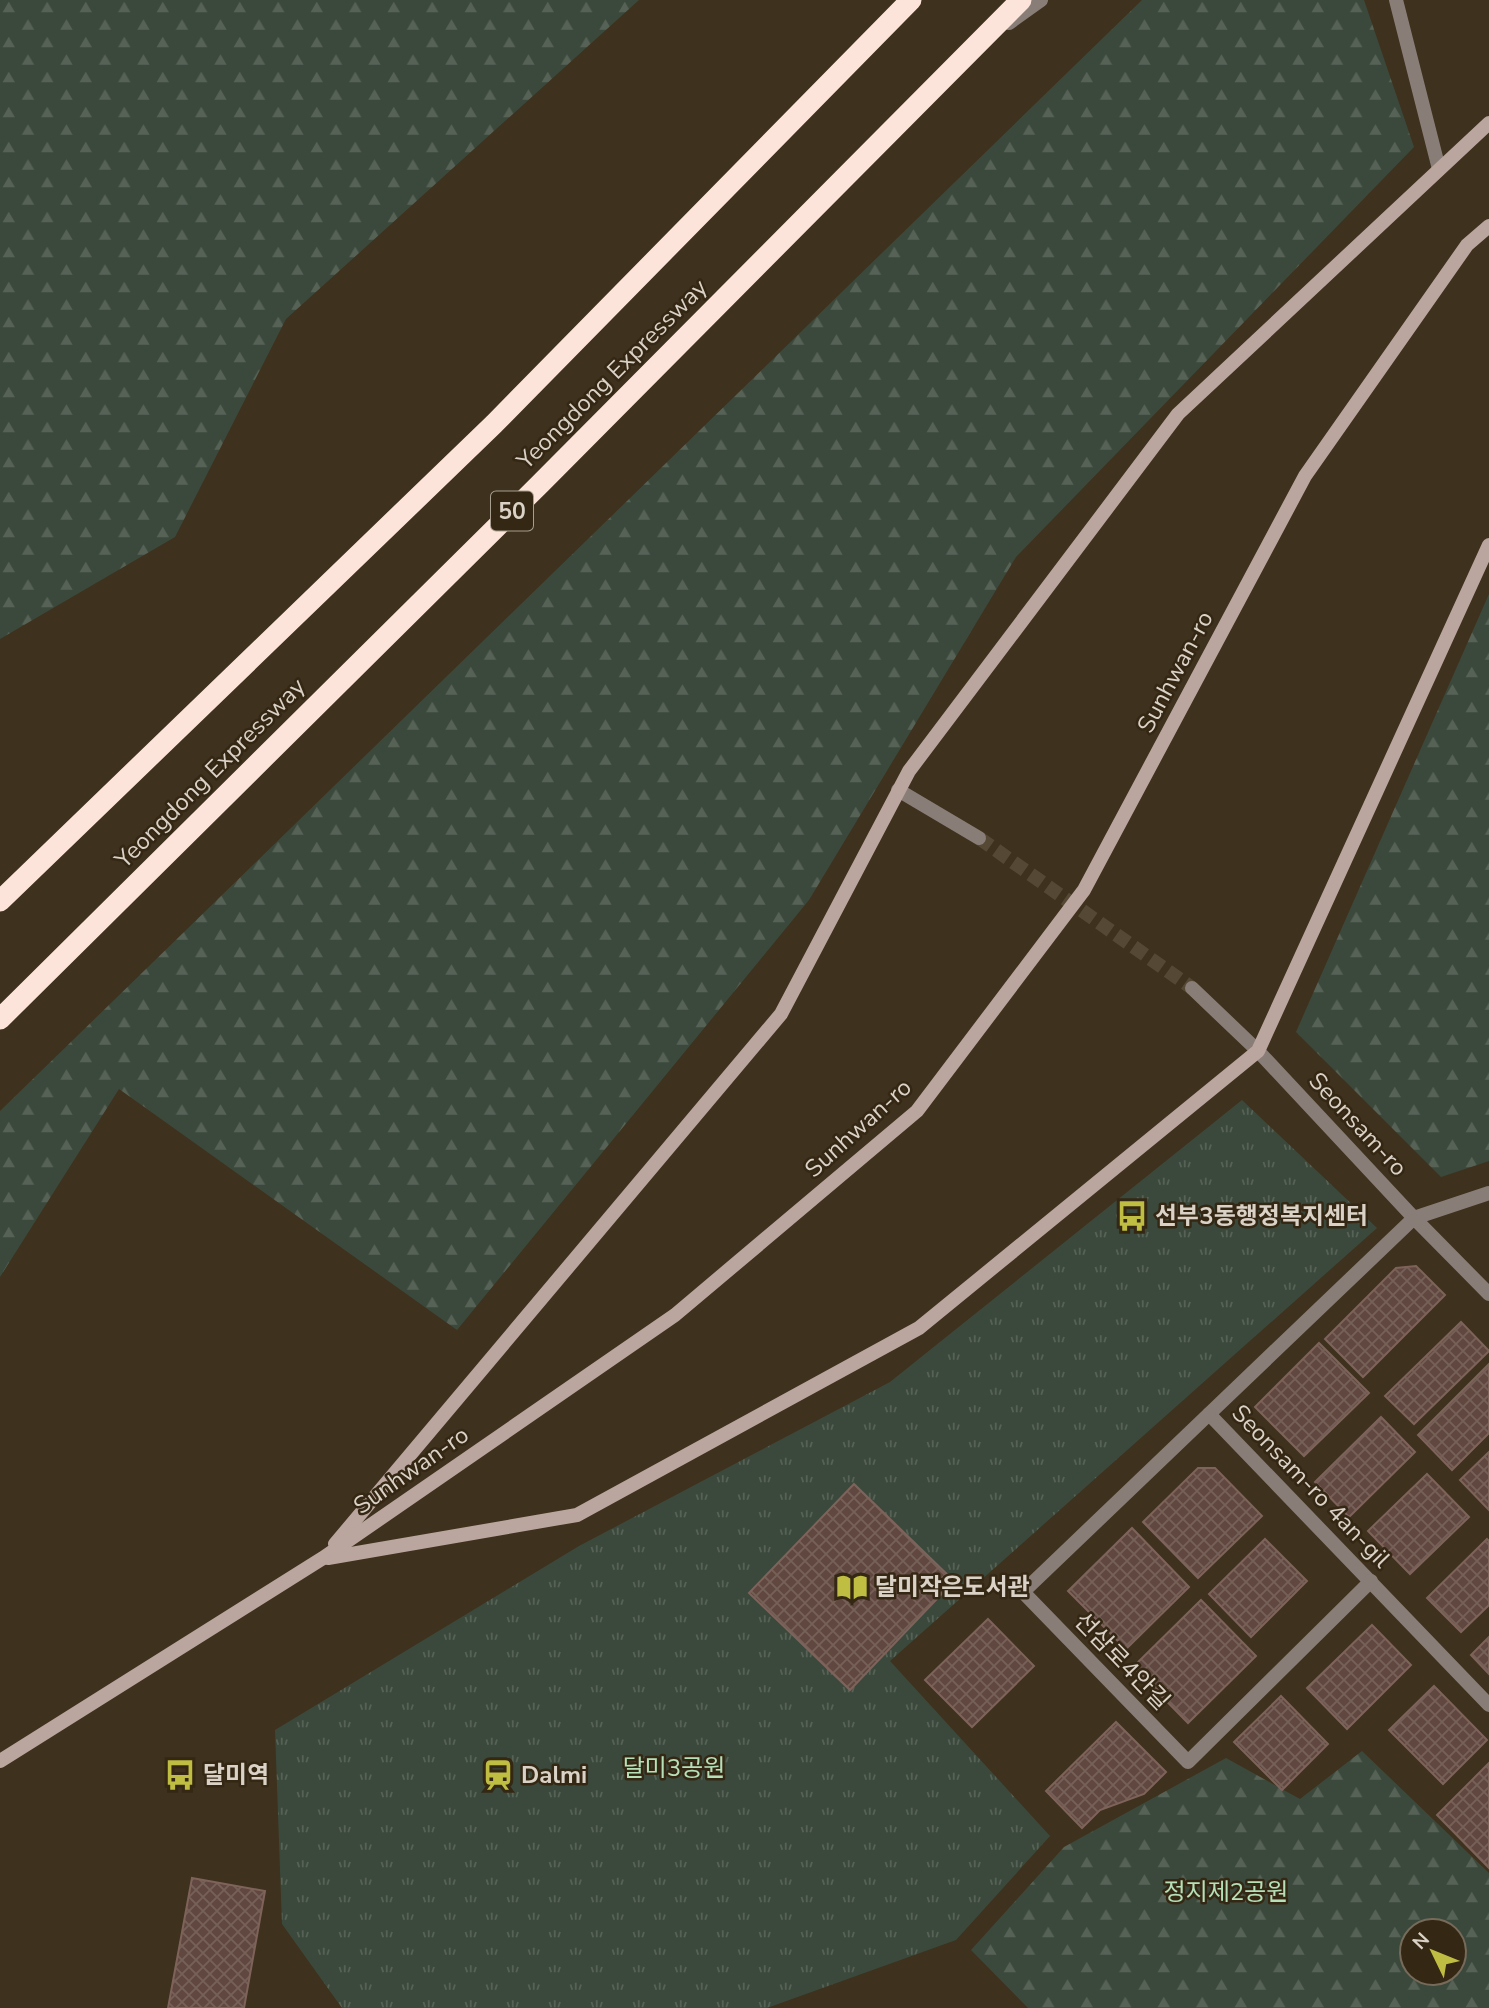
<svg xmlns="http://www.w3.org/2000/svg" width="1489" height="2008" font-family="'Nunito Sans','Noto Sans KR',sans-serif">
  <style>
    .grass { fill: url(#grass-tufts) }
    .forest { fill: url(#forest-firs); fill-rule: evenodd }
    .building { fill: url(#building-cross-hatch); stroke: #7e635b; stroke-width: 2 }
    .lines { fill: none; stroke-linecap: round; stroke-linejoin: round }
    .tertiary-tunnel { stroke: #554936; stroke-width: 14; stroke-dasharray: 14 7; stroke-linecap: butt }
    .service { stroke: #897d78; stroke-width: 14 }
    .minor { stroke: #897d78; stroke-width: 14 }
    .tertiary { stroke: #897d78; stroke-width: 14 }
    .secondary { stroke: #baa69e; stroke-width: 14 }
    .motorway { stroke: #fde4da; stroke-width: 21 }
    .labels { text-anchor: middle; stroke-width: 5; stroke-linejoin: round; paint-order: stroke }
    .shield { fill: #342713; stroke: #a89f90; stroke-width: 2 }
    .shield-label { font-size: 23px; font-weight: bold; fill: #dad2c6 }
    .street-label { font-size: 24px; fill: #dad2c6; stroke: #342713 }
    .poi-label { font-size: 24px; font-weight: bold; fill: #dad2c6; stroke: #342713; text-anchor: start }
    .park-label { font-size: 24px; fill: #b5e0b8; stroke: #342713 }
  </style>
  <defs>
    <pattern id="grass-tufts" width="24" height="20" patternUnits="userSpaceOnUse" patternTransform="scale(1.75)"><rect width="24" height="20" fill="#3b493c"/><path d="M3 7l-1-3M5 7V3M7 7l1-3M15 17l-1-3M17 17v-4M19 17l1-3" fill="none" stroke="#576257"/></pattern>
    <pattern id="forest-firs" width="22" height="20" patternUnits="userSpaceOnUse" patternTransform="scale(1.75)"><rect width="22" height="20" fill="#3b493c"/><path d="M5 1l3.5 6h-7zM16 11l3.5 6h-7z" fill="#576257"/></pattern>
    <pattern id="building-cross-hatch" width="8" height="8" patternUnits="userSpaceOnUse" patternTransform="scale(1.75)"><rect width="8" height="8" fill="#60473f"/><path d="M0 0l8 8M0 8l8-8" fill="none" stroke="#766159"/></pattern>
  </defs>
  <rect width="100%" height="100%" fill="#3e311d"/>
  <path class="grass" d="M 1242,1100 L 1377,1228 L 890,1661 L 1050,1836 L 956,1940 L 767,2008 L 342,2008 L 282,1924 L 275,1730 L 579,1546 L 890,1382 Z"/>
  <g class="forest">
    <path d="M 0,0 L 639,0 L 286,319 L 175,537 L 0,639 Z"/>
    <path d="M 1142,0 L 1364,0 L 1414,147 L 1016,557 L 809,900 L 457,1330 L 119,1089 L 0,1277 L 0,1111 Z"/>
    <path d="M 1489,594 L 1489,1161 L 1441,1177 L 1296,1032 Z"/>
    <path d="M 1362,1751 L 1489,1873 L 1489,2008 L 1028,2008 L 971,1950 L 1064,1847 L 1226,1758 L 1300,1799 ZM 1412,1931 L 1454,1931 L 1454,1973 L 1412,1973 Z"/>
  </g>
  <g class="building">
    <path d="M 1416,1266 L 1445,1295 L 1363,1377 L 1325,1339 L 1396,1268 Z"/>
    <path d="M 1461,1322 L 1489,1351 L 1414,1424 L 1385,1396 Z"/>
    <path d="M 1319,1343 L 1369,1393 L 1304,1456 L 1255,1407 Z"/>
    <path d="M 1489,1364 L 1489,1433 L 1452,1470 L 1418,1435 Z"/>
    <path d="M 1381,1417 L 1415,1452 L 1349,1517 L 1315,1482 Z"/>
    <path d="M 1489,1452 L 1489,1510 L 1460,1480 Z"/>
    <path d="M 1198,1468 L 1215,1468 L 1262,1516 L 1198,1578 L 1143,1522 Z"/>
    <path d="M 1427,1474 L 1469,1517 L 1410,1574 L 1368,1531 Z"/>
    <path d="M 854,1484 L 954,1581 L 850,1690 L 749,1593 Z"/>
    <path d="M 1132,1528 L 1189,1587 L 1126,1649 L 1068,1591 Z"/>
    <path d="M 1265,1539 L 1307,1581 L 1251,1637 L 1209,1594 Z"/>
    <path d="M 1487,1539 L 1489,1541 L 1489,1605 L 1461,1632 L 1427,1598 Z"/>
    <path d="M 1201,1600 L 1256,1656 L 1188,1723 L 1133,1667 Z"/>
    <path d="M 988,1619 L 1034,1666 L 972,1727 L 925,1680 Z"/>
    <path d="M 1372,1625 L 1411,1665 L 1347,1729 L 1307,1688 Z"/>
    <path d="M 1489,1637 L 1489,1674 L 1471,1655 Z"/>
    <path d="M 1434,1686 L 1487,1740 L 1443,1784 L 1389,1730 Z"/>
    <path d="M 1281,1696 L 1328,1744 L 1282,1790 L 1234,1742 Z"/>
    <path d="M 1116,1722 L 1166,1772 L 1144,1794 L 1100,1810 L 1082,1828 L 1046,1791 Z"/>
    <path d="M 1489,1763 L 1489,1868 L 1437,1815 Z"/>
    <path d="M 192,1878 L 265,1891 L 244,2008 L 168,2008 Z"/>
  </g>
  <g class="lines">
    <path class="tertiary-tunnel" d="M 979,838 L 1192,988"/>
    <g class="service">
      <path d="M 1396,0 L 1439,169"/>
      <path d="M 1009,23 L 1041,0"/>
    </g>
    <g class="minor">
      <path d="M 1489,1193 L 1414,1218 L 1209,1414 L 1489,1705"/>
      <path d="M 1209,1414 L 1023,1592 L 1188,1762 L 1371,1581"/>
    </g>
    <g class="tertiary">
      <path d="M 898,790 L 979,838"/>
      <path d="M 1192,988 L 1258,1051 L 1414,1218 L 1489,1294"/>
    </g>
    <g class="secondary">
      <path d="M 335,1544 L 781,1014 L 909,771 L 1178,414 L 1489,123"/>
      <path d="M 328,1558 L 577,1515 L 919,1328 L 1258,1051 L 1489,545"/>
      <path d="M 0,1761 L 323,1558 L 675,1315 L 917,1111 L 1084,890 L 1305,476 L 1467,245 L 1489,226"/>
    </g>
    <g class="motorway">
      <path d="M 0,901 L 494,424 L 911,0"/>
      <path d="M 0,1019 L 541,483 L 1021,0"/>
    </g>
  </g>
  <defs>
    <symbol id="bus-bare" viewBox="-9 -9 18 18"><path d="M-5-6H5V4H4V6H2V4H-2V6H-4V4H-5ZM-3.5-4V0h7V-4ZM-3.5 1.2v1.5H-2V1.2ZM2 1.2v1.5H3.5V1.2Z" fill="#bfbe42" stroke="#342713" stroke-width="2.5" paint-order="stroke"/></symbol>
    <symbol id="library-bare" viewBox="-9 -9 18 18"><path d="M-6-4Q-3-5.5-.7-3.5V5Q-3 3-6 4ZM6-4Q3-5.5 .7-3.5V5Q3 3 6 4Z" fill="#bfbe42" stroke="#342713" stroke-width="2.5" paint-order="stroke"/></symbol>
    <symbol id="station-bare" viewBox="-9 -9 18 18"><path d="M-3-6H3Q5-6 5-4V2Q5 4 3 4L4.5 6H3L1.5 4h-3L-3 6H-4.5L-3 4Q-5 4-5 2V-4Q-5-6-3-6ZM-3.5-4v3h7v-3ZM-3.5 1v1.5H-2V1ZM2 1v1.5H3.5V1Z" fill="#bfbe42" stroke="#342713" stroke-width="2.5" paint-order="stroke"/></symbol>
  </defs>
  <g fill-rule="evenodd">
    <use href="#bus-bare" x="1110" y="1194" width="44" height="44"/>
    <use href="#library-bare" x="830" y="1565" width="44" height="44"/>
    <use href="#bus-bare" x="158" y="1753" width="44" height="44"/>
    <use href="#station-bare" x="476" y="1753" width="44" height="44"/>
  </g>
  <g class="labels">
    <rect class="shield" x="491" y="491.5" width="42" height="39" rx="5"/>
    <g class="shield-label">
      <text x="512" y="519">50</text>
    </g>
    <g class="street-label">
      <text transform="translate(612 374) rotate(-45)" y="8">Yeongdong Expressway</text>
      <text transform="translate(1175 672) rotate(-62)" y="8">Sunhwan-ro</text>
      <text transform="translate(210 773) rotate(-45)" y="8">Yeongdong Expressway</text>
      <text transform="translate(1358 1124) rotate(47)" y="8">Seonsam-ro</text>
      <text transform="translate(858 1128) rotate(-42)" y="8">Sunhwan-ro</text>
      <text transform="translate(411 1470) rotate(-35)" y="8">Sunhwan-ro</text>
      <text transform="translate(1311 1486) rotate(46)" y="8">Seonsam-ro 4an-gil</text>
      <text transform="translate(1122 1661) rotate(46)" y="8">선삼로4안길</text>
    </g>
    <g class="poi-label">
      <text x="1155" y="1224">선부3동행정복지센터</text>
      <text x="875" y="1595">달미작은도서관</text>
      <text x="203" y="1783">달미역</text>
      <text x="521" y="1783">Dalmi</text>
    </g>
    <g class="park-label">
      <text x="674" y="1776">달미3공원</text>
      <text x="1226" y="1900">정지제2공원</text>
    </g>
  </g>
  <g transform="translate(1433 1952) rotate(313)"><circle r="33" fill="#342713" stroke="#766b5b" stroke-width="2"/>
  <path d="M0-5L12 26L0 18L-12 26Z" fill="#bfbe42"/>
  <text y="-10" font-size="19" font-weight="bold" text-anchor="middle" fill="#dad2c6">N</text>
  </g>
</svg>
